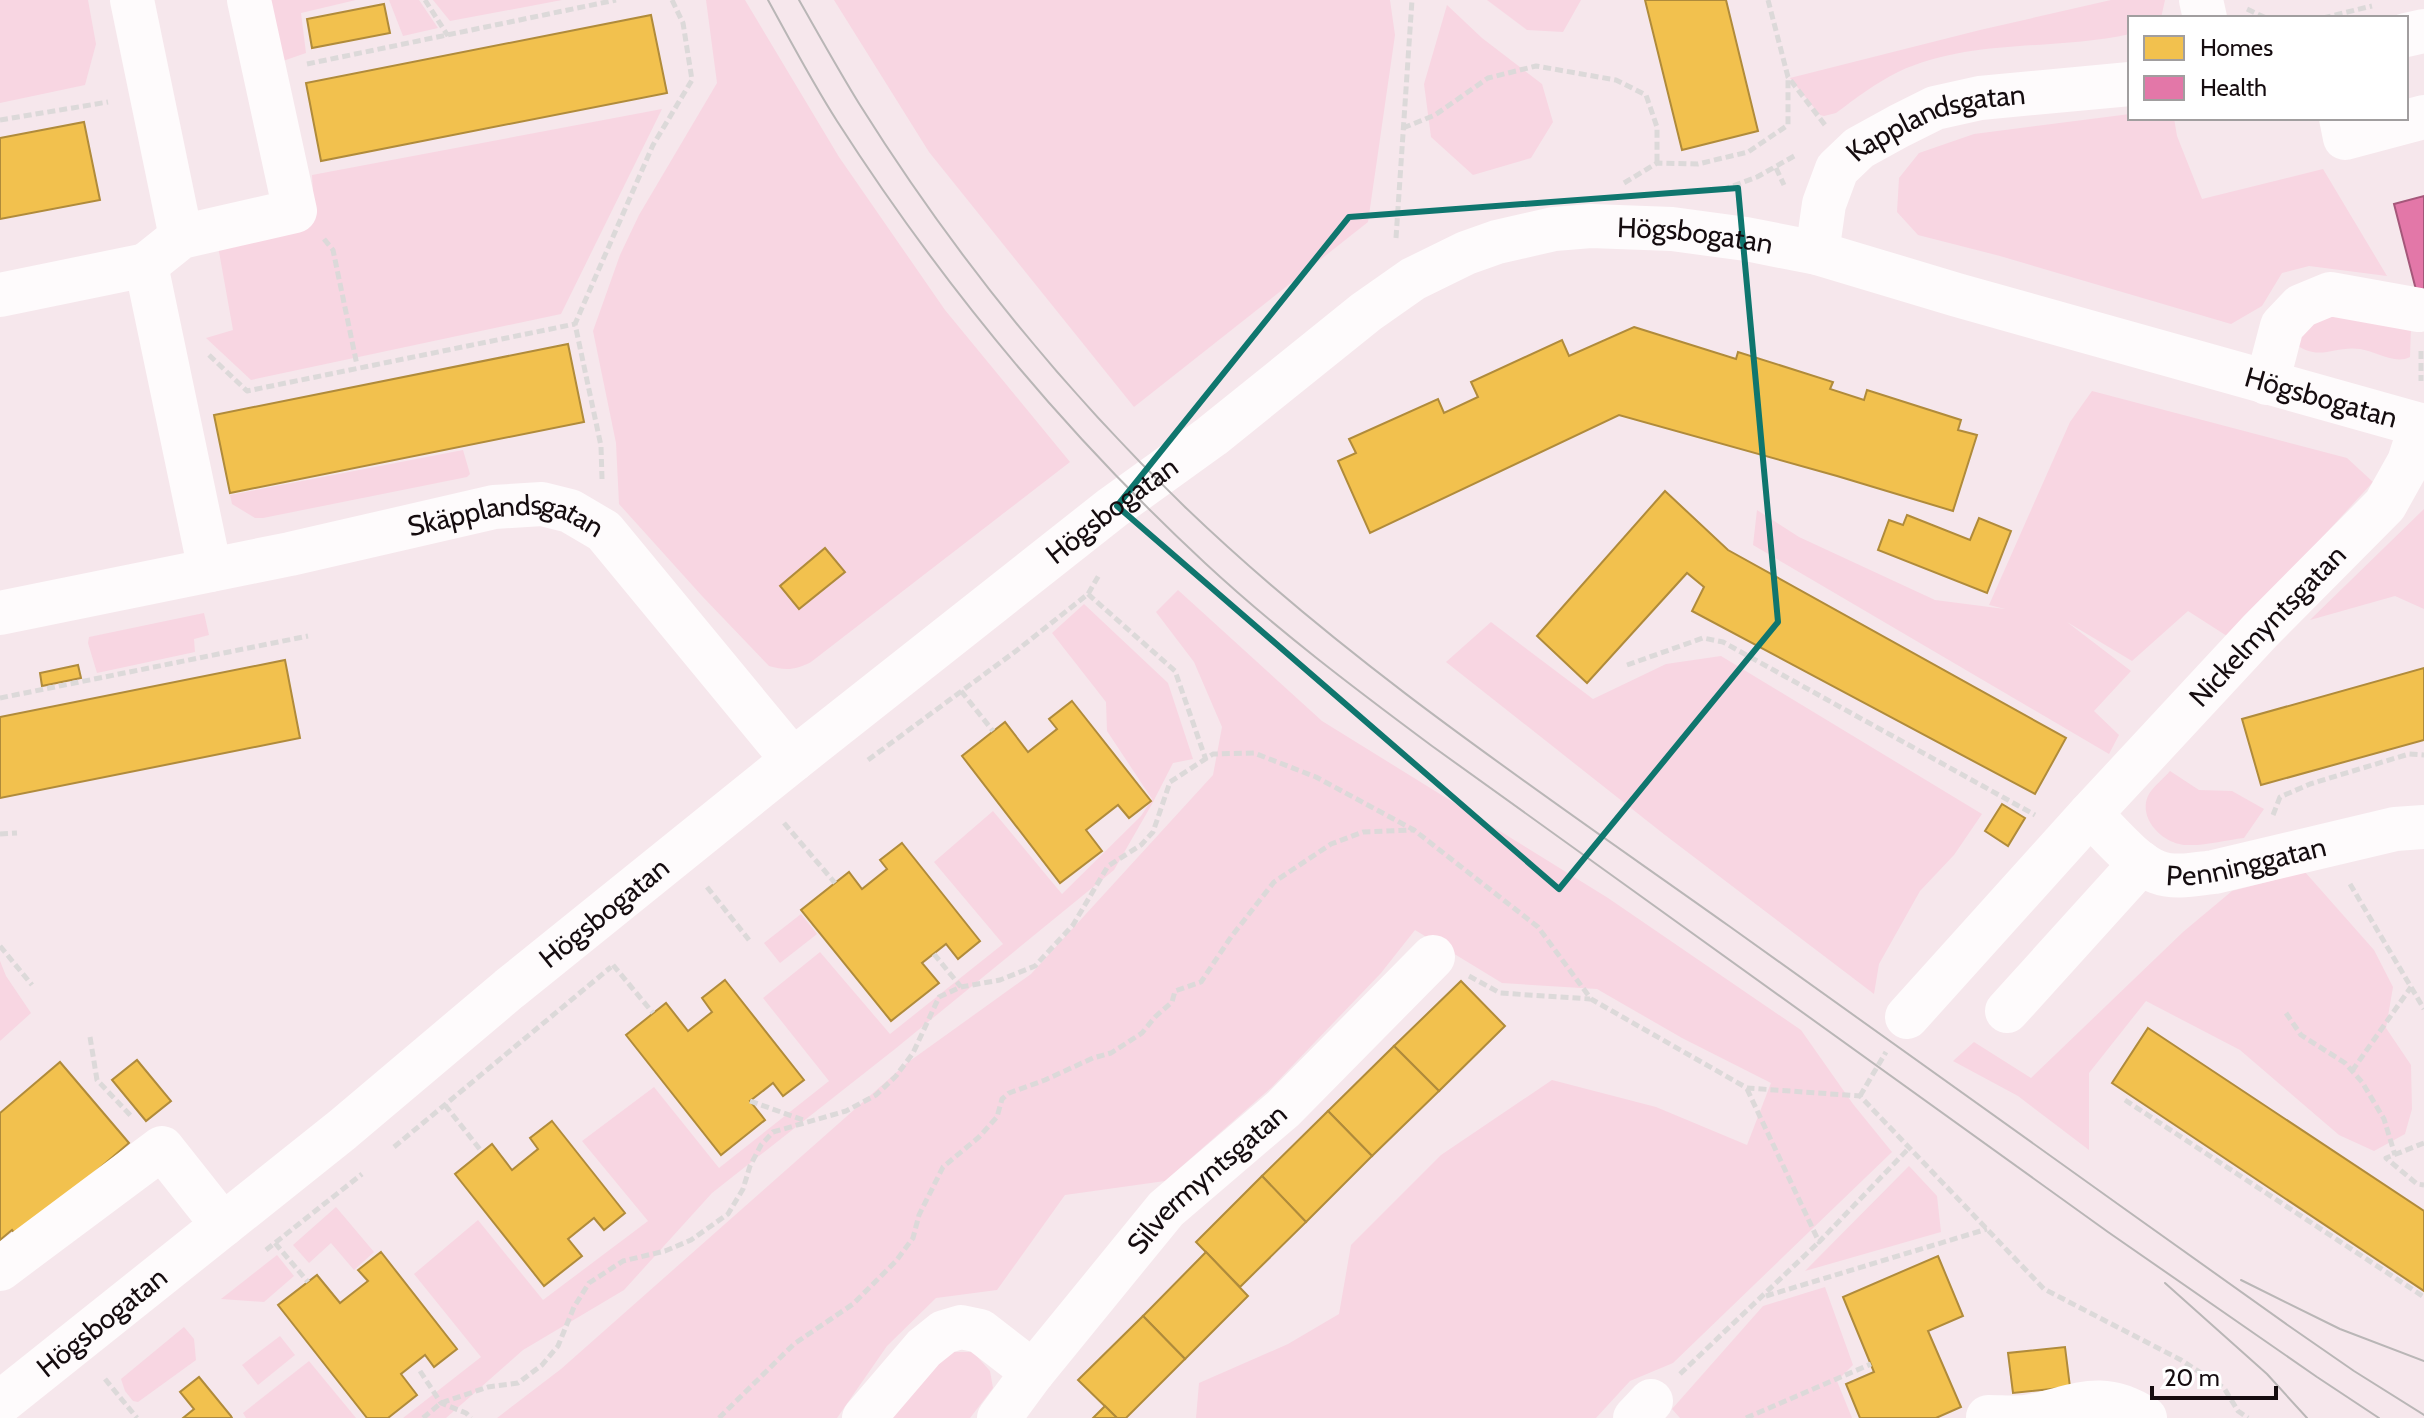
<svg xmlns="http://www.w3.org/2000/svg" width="2424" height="1418" font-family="Cabin,sans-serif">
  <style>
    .green { fill: #f8d6e2 }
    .homes { fill: #f2c14e; stroke: #b08b3b; stroke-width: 2 }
    .health { fill: #e377a8; stroke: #a5577a; stroke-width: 2 }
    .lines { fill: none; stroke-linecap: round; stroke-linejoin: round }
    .path { stroke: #dcd9d9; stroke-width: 5; stroke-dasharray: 8 4; stroke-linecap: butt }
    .minor { stroke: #fefbfc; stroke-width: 44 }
    .tram { stroke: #b9b6b6; stroke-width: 2 }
    .marked { fill: none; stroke: #0f766e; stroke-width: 6; stroke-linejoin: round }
    .labels { text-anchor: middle; stroke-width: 8; stroke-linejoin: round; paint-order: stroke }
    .street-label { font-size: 28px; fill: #150c0f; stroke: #fff }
  </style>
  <rect width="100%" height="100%" fill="#f6e7ec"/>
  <g class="green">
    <path d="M 0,0 L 88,0 L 96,44 L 85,85 L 0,103 Z"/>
    <path d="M 262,0 L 356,0 L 301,13 L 306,53 L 280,62 Z"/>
    <path d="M 389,0 L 419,0 L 438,28 L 403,36 Z"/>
    <path d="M 433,0 L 562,0 L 450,21 Z"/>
    <path d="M 706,0 L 745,0 L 839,157 L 945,310 L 1070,462 L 811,662 C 796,670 786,671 769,666 L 702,596 L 619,504 L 616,443 L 593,331 L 620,255 L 639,215 L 717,83 Z"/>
    <path d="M 834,0 L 1390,0 L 1395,35 L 1368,222 L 1134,407 L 929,152 Z"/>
    <path d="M 1487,0 L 1581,0 L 1563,32 L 1527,30 Z"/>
    <path d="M 2111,0 L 2165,0 L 2161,18 L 2130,18 L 2130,34 C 2054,51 1970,38 1898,72 C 1876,83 1856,98 1836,113 L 1824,116 L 1820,115 L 1790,78 L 1980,30 Z"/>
    <path d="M 1447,5 L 1482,38 L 1542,84 L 1553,122 L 1531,158 L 1473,175 L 1431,137 L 1424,84 Z"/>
    <path d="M 662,109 L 561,314 L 251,380 L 206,338 L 233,330 L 218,246 L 314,213 L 312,175 Z"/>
    <path d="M 2130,114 L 2130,118 L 2174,118 L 2177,136 L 2202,199 L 2323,169 L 2387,276 L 2309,266 L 2282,273 L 2262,306 L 2231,324 L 2000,256 L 1918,235 L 1897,212 L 1899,178 L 1919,153 L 1974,134 Z"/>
    <path d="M 2327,312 L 2411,326 L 2410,357 C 2395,365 2375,351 2360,349 C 2333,345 2318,364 2292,341 Z"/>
    <path d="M 2092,391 L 2347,458 L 2373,482 L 2230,638 L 2188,611 L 2132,661 L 2067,622 L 2131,671 L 2094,711 L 2119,735 L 2109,754 L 1753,545 L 1757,510 L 1799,537 L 1935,600 L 2005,609 L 1989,605 L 2070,422 Z"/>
    <path d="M 463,450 L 470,474 L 467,477 L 263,518 L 255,518 L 232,504 L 230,495 Z"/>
    <path d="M 2424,509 L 2424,609 L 2395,596 L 2310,620 Z"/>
    <path d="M 1178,590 L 1322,721 L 1608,898 L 1801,1030 L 1853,1104 L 1892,1152 L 1673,1363 L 1630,1381 L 1596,1418 L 1196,1418 L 1199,1383 L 1288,1344 L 1339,1314 L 1351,1245 L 1441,1155 L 1552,1080 L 1656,1107 L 1747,1145 L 1771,1083 L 1682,1038 L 1597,989 L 1502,983 L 1415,930 L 1381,973 L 1272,1087 L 1165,1181 L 1065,1195 L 997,1290 L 936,1298 L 887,1346 L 837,1418 L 497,1418 L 561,1369 L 907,1063 L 1031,974 L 1213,775 L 1222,727 L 1194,662 L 1156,612 Z"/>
    <path d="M 1084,604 L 1168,683 L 1193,759 L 1173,763 L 1152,804 L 1114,870 L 895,1049 L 712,1193 L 624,1290 L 523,1350 L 446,1418 L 403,1418 L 481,1357 L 414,1274 L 478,1220 L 543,1300 L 648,1221 L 582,1141 L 654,1087 L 719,1168 L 829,1081 L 763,998 L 820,952 L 890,1034 L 1003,944 L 934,862 L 993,811 L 1062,894 L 1141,816 L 1152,799 L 1107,731 L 1106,702 L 1052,633 Z"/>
    <path d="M 204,613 L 209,635 L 194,639 L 195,652 L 97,673 L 88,643 L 89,637 Z"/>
    <path d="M 1491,622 L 1593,699 L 1666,664 L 1721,656 L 1982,814 L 1954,855 L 1920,891 L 1879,964 L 1874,994 L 1665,835 L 1446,662 Z"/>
    <path d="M 2170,771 L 2199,790 L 2232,791 L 2264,809 L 2244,838 C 2226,840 2205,846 2187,845 C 2164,845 2136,818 2149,794 C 2154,786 2164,778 2170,771 Z"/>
    <path d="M 2305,872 L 2374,950 L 2393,987 L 2386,1028 L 2411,1065 L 2412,1109 L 2405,1134 L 2374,1151 L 2339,1135 L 2240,1050 L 2146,1001 L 2089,1073 L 2089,1150 L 2018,1096 L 1953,1061 L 1974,1042 L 2031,1078 L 2183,932 L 2232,891 Z"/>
    <path d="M 801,914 L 817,934 L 780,963 L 764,943 Z"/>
    <path d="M 0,961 L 6,976 L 31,1013 L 0,1041 Z"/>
    <path d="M 1909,1166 L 1937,1196 L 1941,1232 L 1805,1271 Z"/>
    <path d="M 336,1207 L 374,1252 L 354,1270 L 331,1243 L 309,1263 L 293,1245 Z"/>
    <path d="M 277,1255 L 294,1276 L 264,1302 L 221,1299 Z"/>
    <path d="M 1825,1287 L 1853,1365 L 1837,1381 L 1852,1418 L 1680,1418 L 1672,1409 L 1763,1306 Z"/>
    <path d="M 184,1327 L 194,1339 L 196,1360 L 138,1402 L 133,1401 L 125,1391 L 121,1379 Z"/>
    <path d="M 280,1336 L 295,1355 L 258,1385 L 242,1365 Z"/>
    <path d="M 949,1352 L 973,1352 L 990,1371 L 993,1388 L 970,1418 L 889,1418 Z"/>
    <path d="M 309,1361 L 356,1418 L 246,1418 L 243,1413 Z"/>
  </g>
  <g class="homes">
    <path d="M 1645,0 L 1726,0 L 1758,131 L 1682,150 Z"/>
    <path d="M 384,4 L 390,33 L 312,48 L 307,19 Z"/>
    <path d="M 651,15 L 667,93 L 321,161 L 306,83 Z"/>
    <path d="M 84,122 L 100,200 L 0,219 L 0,138 Z"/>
    <path d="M 1634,327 L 1736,359 L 1738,352 L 1833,382 L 1830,389 L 1864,400 L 1867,390 L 1961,420 L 1958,430 L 1977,435 L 1953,511 L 1837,476 L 1619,415 L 1370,533 L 1338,461 L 1356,453 L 1349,439 L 1438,399 L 1444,413 L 1478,397 L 1471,382 L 1562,340 L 1569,356 Z"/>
    <path d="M 568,344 L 584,422 L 230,493 L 214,415 Z"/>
    <path d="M 1665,491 L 1728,550 L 2066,738 L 2035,794 L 1692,611 L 1704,587 L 1687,573 L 1587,683 L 1537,636 Z"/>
    <path d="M 1907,515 L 1970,540 L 1979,518 L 2011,531 L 1987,593 L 1878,550 L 1889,520 L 1903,525 Z"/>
    <path d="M 825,548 L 845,572 L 799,609 L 780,586 Z"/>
    <path d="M 285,660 L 300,738 L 0,798 L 0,717 Z"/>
    <path d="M 78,665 L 81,678 L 42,686 L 40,673 Z"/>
    <path d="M 2424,668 L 2424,740 L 2261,785 L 2242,719 Z"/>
    <path d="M 1072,701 L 1151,801 L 1129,818 L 1118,805 L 1086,830 L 1102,851 L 1060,883 L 962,756 L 1005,722 L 1028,752 L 1057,729 L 1049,719 Z"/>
    <path d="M 2002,804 L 2025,818 L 2008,846 L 1985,831 Z"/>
    <path d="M 902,843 L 980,941 L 958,959 L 946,944 L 922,963 L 939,983 L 891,1021 L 801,910 L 849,872 L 862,889 L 887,869 L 880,860 Z"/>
    <path d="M 725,980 L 804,1080 L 783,1096 L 773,1083 L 750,1101 L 765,1120 L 721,1155 L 626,1035 L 666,1003 L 688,1031 L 712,1012 L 702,998 Z"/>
    <path d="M 1461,981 L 1505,1026 L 1439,1091 L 1394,1046 Z"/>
    <path d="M 2148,1028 L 2424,1211 L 2424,1291 L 2112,1083 Z"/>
    <path d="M 1394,1046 L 1439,1091 L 1372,1156 L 1328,1111 Z"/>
    <path d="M 137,1060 L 171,1101 L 146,1121 L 112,1080 Z"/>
    <path d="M 60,1062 L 129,1143 L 18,1238 L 12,1230 L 0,1240 L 0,1113 Z"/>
    <path d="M 1328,1111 L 1372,1156 L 1306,1222 L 1262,1176 Z"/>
    <path d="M 552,1121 L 625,1213 L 604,1230 L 594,1218 L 568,1239 L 582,1256 L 544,1286 L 455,1174 L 492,1144 L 512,1170 L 538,1149 L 530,1138 Z"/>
    <path d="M 1262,1176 L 1306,1222 L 1240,1287 L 1196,1242 Z"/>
    <path d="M 381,1252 L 457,1349 L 434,1367 L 425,1355 L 401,1374 L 417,1395 L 388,1418 L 367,1418 L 278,1305 L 317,1275 L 340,1303 L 368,1281 L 358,1270 Z"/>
    <path d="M 1206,1252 L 1248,1296 L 1185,1359 L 1143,1316 Z"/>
    <path d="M 1938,1256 L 1963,1316 L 1928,1331 L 1961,1407 L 1936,1418 L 1860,1418 L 1846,1384 L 1874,1372 L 1843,1297 Z"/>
    <path d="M 1143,1316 L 1185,1359 L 1126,1418 L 1117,1418 L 1078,1380 Z"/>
    <path d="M 2065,1347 L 2070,1387 L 2013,1393 L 2008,1353 Z"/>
    <path d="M 199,1377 L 231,1416 L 232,1418 L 183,1418 L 194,1409 L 180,1392 Z"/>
    <path d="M 1105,1406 L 1117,1418 L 1093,1418 Z"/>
  </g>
  <path class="health" d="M 2424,196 L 2424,321 L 2394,204 Z"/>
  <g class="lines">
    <g class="path">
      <path d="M 425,0 L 448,36"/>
      <path d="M 1768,0 L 1788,77 L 1825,125"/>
      <path d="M 2247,9 L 2266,18"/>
      <path d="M 2323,18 L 2372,6"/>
      <path d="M 307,64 L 616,0"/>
      <path d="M 0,120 L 108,102"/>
      <path d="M 1403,128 L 1435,115 L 1488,78 L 1536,66 L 1616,80 L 1646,95 L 1657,127 L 1657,163"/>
      <path d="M 1776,168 L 1784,185"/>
      <path d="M 1624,183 L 1657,163 L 1698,164 L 1748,152 L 1788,125 L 1788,77"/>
      <path d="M 1722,190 L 1757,177 L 1796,155"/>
      <path d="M 1396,238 L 1412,0"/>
      <path d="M 324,239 L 333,250 L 357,365"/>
      <path d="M 2421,351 L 2421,381"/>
      <path d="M 209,355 L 247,391 L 575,324"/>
      <path d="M 602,479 L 601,446 L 575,324 L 653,145 L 692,80 L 683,23 L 672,0"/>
      <path d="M 1088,594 L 1175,671 L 1206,760"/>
      <path d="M 1627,665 L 1703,638 L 1723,642 L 2035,815"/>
      <path d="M 961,691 L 993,731"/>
      <path d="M 0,698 L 308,636"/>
      <path d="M 868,760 L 1016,651 L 1088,594 L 1099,575"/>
      <path d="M 2273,815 L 2280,797 L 2310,784 L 2409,754 L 2424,755"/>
      <path d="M 784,823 L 835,883"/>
      <path d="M 0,834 L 17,833"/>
      <path d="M 2350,884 L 2424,1009"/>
      <path d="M 707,887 L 749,940"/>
      <path d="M 0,946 L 32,985"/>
      <path d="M 934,954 L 961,987"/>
      <path d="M 613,965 L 653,1013"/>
      <path d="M 1469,976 L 1500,993 L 1590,999"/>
      <path d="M 2286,1013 L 2301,1035 L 2345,1063 L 2362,1082 L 2384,1119 L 2395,1155"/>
      <path d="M 90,1037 L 97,1080 L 132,1117"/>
      <path d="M 2352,1071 L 2411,987"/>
      <path d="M 1747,1089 L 1819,1242 L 1910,1147"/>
      <path d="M 1860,1096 L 1886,1052"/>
      <path d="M 2125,1100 L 2424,1297"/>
      <path d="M 750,1101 L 806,1121"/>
      <path d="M 445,1105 L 482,1152"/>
      <path d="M 2424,1143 L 2386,1158 L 2417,1184 L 2424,1185"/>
      <path d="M 394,1147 L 611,967"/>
      <path d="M 275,1243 L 308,1282"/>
      <path d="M 266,1250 L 362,1174"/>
      <path d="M 1766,1296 L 1987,1229"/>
      <path d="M 420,1371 L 441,1403 L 466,1413 L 471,1418"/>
      <path d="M 1680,1374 L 1819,1242"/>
      <path d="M 105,1379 L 137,1418"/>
      <path d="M 423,1418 L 441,1403 L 488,1387 L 518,1383 L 542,1365 L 558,1346 L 574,1307 L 589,1283 L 623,1261 L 665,1251 L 691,1240 L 728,1214 L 743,1189 L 750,1166 L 761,1145 L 773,1132 L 846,1111 L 876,1095 L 896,1076 L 913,1053 L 939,997 L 961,987 L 1000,980 L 1035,966 L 1073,925 L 1108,866 L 1141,845 L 1153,832 L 1170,782 L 1213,754 L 1254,753 L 1316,777 L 1414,830 L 1538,927 L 1591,999 L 1747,1088 L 1860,1096 L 2044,1289 L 2181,1360 L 2224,1388 L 2238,1411 L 2248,1418"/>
      <path d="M 719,1418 L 794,1344 L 853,1304 L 896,1261 L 913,1238 L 919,1215 L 943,1167 L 979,1137 L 997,1117 L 1002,1099 L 1009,1093 L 1045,1080 L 1093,1058 L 1111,1053 L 1142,1033 L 1155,1017 L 1172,1002 L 1175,991 L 1201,982 L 1231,937 L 1274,882 L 1331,844 L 1363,832 L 1413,830"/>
      <path d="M 1746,1418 L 1871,1364"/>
    </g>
    <g class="minor">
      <path d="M 132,0 L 181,237"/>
      <path d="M 2201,0 L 2205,18"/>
      <path d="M 2406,35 L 2424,31"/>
      <path d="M 2341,118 L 2345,138 L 2424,117"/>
      <path id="s1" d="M 1817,253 L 1824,204 L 1837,169 L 1859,148 L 1899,126 L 1935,108 L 1980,98 L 2130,84"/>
      <path d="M 146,265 L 181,237 L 295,211 L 249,0"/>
      <path d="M 0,295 L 146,265 L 210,570"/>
      <path d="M 2267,383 L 2282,326 L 2301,306 L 2330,294 L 2419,310"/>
      <path id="s2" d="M 0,613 L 290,554 L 494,507 L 542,504 L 570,511 L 604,531 L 793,760"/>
      <path id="s3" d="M 2090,814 C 2108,831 2133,863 2157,872 C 2175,879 2196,874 2214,872 L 2395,829 L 2424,827"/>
      <path d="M 2007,1011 L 2141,863"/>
      <path id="s4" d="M 1907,1017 L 2090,814 L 2260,631 L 2385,505 L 2409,462 L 2421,425"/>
      <path d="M 0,1269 L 162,1148 L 223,1225"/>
      <path id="s5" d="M 0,1403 L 342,1130 L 509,989 L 793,760 L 1112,508 L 1212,436 L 1366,312 L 1413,279 L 1466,253 L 1497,242 L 1554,229 L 1591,226 L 1672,229 L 1746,239 L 1817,253 L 1957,295 L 2424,426"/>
      <path d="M 1988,1417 C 2001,1417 2014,1418 2026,1417 C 2074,1409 2099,1388 2145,1418"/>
      <path d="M 864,1418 L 924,1348 L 944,1332 L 961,1327 L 980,1331 L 1033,1372"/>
      <path id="s6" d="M 999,1418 L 1033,1372 L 1166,1209 L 1283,1109 L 1433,957"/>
      <path d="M 1635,1418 L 1651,1401"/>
    </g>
    <g class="tram">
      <path d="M 768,0 C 790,40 812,82 837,121 C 941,283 1064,432 1205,563 C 1276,629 1354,688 1432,746 L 2108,1232 L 2317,1377 L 2379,1418"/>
      <path d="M 799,0 C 819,35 839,71 860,105 C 951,250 1061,387 1184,506 C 1349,665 1542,793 1729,926 C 1915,1059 2102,1193 2289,1326 L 2354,1371 L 2424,1415"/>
      <path d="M 2241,1280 L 2340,1329 L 2424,1361"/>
      <path d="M 2165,1283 L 2267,1374 L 2307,1418"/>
    </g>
  </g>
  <path class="marked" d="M 1738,188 L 1778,622 L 1559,889 L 1117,506 L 1349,217 Z"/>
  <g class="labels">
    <g class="street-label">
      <text dy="10" stroke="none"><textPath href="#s1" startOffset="200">Kapplandsgatan</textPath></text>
      <text dy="10" stroke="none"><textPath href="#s5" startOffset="2098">Högsbogatan</textPath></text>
      <text dy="10" stroke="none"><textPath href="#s5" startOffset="2746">Högsbogatan</textPath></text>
      <text dy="10" stroke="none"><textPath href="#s5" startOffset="1426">Högsbogatan</textPath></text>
      <text dy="10" stroke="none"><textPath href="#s2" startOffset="518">Skäpplandsgatan</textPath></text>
      <text dy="10" stroke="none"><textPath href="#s4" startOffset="532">Nickelmyntsgatan</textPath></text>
      <text dy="10" stroke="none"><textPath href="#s3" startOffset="180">Penninggatan</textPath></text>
      <text dy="10" stroke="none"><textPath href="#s5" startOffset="778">Högsbogatan</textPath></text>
      <text dy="10" stroke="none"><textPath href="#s6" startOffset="318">Silvermyntsgatan</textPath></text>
      <text dy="10" stroke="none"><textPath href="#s5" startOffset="130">Högsbogatan</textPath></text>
    </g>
  </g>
  <rect x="2128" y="16" width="280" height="104" fill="#ffffff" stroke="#a19e9f" stroke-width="2"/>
  <rect x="2144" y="36" width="40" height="24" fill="#f2c14e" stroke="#a19e9f" stroke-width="2"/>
  <text x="2200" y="56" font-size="24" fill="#150c0f">Homes</text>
  <rect x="2144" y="76" width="40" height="24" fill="#e377a8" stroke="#a19e9f" stroke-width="2"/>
  <text x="2200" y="96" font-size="24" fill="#150c0f">Health</text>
  <path d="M2152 1386v12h124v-12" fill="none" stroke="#150c0f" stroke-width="4"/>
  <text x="2164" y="1386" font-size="24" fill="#150c0f" stroke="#ffffff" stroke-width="6" paint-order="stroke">20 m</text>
</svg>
